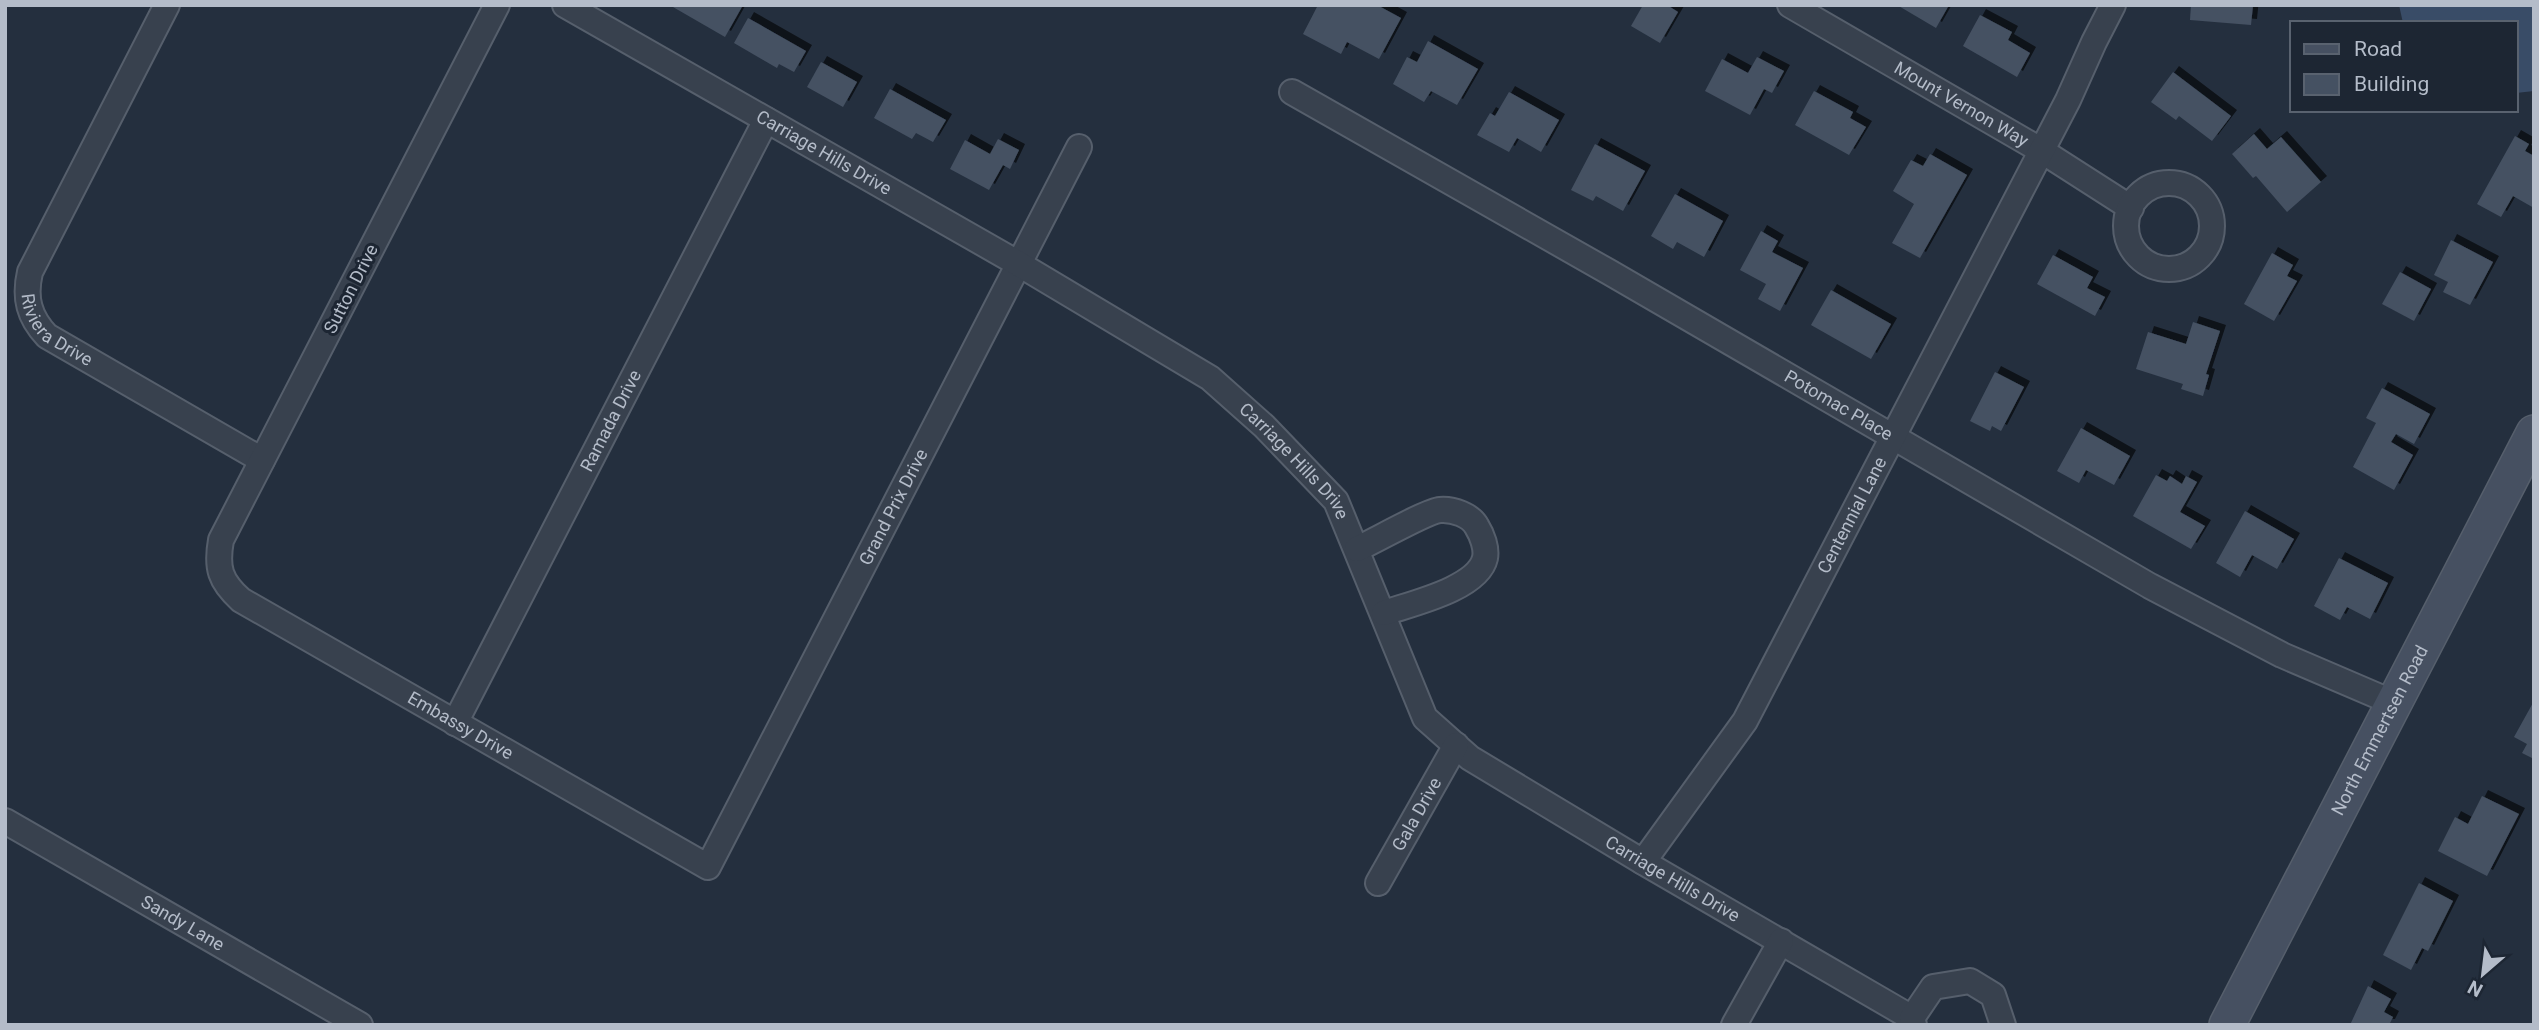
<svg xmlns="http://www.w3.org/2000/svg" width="2539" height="1030" font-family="Roboto,sans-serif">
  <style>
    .water { fill: #394c67 }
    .building { fill: #455162; filter: url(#shadow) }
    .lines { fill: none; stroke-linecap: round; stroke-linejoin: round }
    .street-casing { stroke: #565f6c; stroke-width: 28 }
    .secondary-casing { stroke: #565f6c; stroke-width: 38 }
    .street { stroke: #38414e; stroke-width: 24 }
    .secondary { stroke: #465061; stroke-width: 35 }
    .labels { text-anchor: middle; stroke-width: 6; stroke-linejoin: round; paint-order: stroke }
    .street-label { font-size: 18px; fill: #b4bcc9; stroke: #1d2633 }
  </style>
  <defs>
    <filter id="shadow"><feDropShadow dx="6" dy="-6" stdDeviation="0" flood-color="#0009"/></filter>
  </defs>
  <rect width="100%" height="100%" fill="#242f3e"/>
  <path class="water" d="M 2399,5 L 2534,5 L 2534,91 L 2516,93 L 2516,23 L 2403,23 Z"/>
  <g class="building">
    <path d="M 674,5 L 743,5 L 725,37 L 673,7 Z"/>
    <path d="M 1318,5 L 1377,5 L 1401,18 L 1379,59 L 1347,42 L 1341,54 L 1303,34 Z"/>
    <path d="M 1643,5 L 1667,5 L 1678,12 L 1660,43 L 1631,26 Z"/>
    <path d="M 1897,5 L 1949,5 L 1936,28 Z"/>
    <path d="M 2191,5 L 2253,5 L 2251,25 L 2190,20 Z"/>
    <path d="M 1980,15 L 2012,32 L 2008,40 L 2030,53 L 2017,77 L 1963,46 Z"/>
    <path d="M 748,18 L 806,51 L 794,72 L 779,64 L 777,68 L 734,43 Z"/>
    <path d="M 1428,41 L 1478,69 L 1457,105 L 1431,91 L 1424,102 L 1393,84 L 1407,57 L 1417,62 Z"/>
    <path d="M 1757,57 L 1784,71 L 1772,93 L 1764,89 L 1750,115 L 1705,91 L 1722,59 L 1748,73 Z"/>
    <path d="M 821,62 L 857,82 L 843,107 L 807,87 Z"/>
    <path d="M 2173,72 L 2231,116 L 2212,141 L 2179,116 L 2176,120 L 2151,102 Z"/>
    <path d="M 890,89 L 946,120 L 933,142 L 916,133 L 912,139 L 874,118 Z"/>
    <path d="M 1814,91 L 1853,112 L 1850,118 L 1866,127 L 1849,155 L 1795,125 Z"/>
    <path d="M 1509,92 L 1559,120 L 1541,152 L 1517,138 L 1509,152 L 1477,135 L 1490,113 L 1495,116 Z"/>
    <path d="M 2254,134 L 2267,149 L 2281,137 L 2321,182 L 2287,212 L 2256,176 L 2253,178 L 2232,154 Z"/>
    <path d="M 2515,136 L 2529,144 L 2525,151 L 2534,156 L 2534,208 L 2513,196 L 2501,217 L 2477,204 Z"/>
    <path d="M 998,139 L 1019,150 L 1010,169 L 1003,165 L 989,190 L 950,169 L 965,140 L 990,154 Z"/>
    <path d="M 1595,144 L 1645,171 L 1623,211 L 1596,196 L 1593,201 L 1571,190 Z"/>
    <path d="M 1930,154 L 1967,175 L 1920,258 L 1892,243 L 1914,204 L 1893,191 L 1911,160 L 1923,166 Z"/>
    <path d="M 1675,194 L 1723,221 L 1704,257 L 1677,242 L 1673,249 L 1651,236 Z"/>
    <path d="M 1761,231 L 1778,241 L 1772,252 L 1803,268 L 1780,311 L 1758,299 L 1766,284 L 1740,270 Z"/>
    <path d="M 2451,240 L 2493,262 L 2470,305 L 2443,292 L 2448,282 L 2434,275 Z"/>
    <path d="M 2272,253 L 2293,265 L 2287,276 L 2297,281 L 2274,321 L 2244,304 Z"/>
    <path d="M 2053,255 L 2093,277 L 2087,288 L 2105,297 L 2095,316 L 2037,284 Z"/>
    <path d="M 2400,272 L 2431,289 L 2414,321 L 2382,304 Z"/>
    <path d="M 1831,290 L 1891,324 L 1871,359 L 1811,325 Z"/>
    <path d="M 2193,322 L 2220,331 L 2206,374 L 2209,375 L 2203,396 L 2181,389 L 2183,384 L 2136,369 L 2148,332 L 2186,344 Z"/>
    <path d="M 1995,372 L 2024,387 L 2001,431 L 1992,426 L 1990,431 L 1970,421 Z"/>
    <path d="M 2382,388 L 2430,414 L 2414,444 L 2396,434 L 2391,442 L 2413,455 L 2394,490 L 2353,467 L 2376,423 L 2366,418 Z"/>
    <path d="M 2081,428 L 2130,456 L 2114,485 L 2086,470 L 2079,483 L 2057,471 Z"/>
    <path d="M 2156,475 L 2167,481 L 2170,476 L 2182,484 L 2186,476 L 2197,482 L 2180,512 L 2205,526 L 2191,549 L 2133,516 Z"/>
    <path d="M 2245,511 L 2294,539 L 2277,569 L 2252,555 L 2240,577 L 2216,563 Z"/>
    <path d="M 2339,558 L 2388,583 L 2370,619 L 2347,607 L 2340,620 L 2314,606 Z"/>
    <path d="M 2534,701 L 2534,759 L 2522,753 L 2527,744 L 2514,737 Z"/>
    <path d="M 2482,796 L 2519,814 L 2487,876 L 2438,851 L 2455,817 L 2468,824 Z"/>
    <path d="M 2419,883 L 2453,901 L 2428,951 L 2422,948 L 2411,970 L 2383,955 Z"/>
    <path d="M 2368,986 L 2391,999 L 2384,1012 L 2393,1017 L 2389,1025 L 2350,1025 Z"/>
  </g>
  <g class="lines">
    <defs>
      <g id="street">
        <path id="s1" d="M 167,5 L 30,272 C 24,298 29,317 47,336 L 262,460"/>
        <path id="s2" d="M 497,5 L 221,540 C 216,568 220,581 241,600 L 708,867 L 1079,147"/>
        <path id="s3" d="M 565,5 L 1019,264 L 1210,378 L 1264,426 L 1336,501 L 1425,718 L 1470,758 L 1643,862 L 1912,1018 L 1914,1025"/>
        <path id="s4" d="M 1790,5 L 2042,151 L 2131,208"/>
        <path id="s5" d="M 1292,92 L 1609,272 L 2150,586 L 2282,655 L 2394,703"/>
        <circle cx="2169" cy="226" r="43"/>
        <path d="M 1357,549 C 1373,542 1427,511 1440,510 C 1453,509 1471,515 1477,527 C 1482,535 1487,548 1485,558 C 1478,589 1410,604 1384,613"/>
        <path id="s6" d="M 455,723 L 766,120"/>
        <path id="s7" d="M 5,821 L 360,1025"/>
        <path id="s8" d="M 1643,862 L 1745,721 L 2068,100 L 2094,42 L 2113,5"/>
        <path id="s9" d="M 1378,883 L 1456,745"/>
        <path d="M 1912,1018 L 1933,987 L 1970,981 L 1993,995 L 2003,1025"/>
        <path d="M 1734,1025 L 1781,941"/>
      </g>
      <g id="secondary">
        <path id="s10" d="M 2227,1025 L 2534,433"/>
      </g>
    </defs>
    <use href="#street" class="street-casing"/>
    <use href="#secondary" class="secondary-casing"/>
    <use href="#street" class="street"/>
    <use href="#secondary" class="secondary"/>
  </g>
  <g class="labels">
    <g class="street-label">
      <text dy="6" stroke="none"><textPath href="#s4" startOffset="198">Mount Vernon Way</textPath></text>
      <text dy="6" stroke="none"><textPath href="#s3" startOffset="298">Carriage Hills Drive</textPath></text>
      <text transform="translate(351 289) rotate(-63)" y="6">Sutton Drive</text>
      <text dy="6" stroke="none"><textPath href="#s1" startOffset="371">Riviera Drive</textPath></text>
      <text dy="6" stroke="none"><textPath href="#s5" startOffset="630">Potomac Place</textPath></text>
      <text dy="6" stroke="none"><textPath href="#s6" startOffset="340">Ramada Drive</textPath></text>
      <text dy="6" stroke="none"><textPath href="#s3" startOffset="864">Carriage Hills Drive</textPath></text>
      <text dy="6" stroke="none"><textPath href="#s2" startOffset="1612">Grand Prix Drive</textPath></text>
      <text dy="6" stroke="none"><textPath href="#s8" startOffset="406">Centennial Lane</textPath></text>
      <text dy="6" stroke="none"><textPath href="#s2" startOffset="922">Embassy Drive</textPath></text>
      <text dy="6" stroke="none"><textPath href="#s10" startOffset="332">North Emmertsen Road</textPath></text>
      <text dy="6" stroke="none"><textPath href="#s9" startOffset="79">Gala Drive</textPath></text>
      <text dy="6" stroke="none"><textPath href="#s3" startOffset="1452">Carriage Hills Drive</textPath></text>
      <text dy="6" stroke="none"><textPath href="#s7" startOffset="205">Sandy Lane</textPath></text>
    </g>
  </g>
  <rect width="2539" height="1030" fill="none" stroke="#b4bcc9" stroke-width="14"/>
  <rect x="2290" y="21" width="228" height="91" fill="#1d2633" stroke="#59626f" stroke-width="2"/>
  <rect x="2304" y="44" width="35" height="10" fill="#465061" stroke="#59626f" stroke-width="2"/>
  <text x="2354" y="56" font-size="21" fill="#b4bcc9">Road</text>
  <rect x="2304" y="74" width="35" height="21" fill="#455162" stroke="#59626f" stroke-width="2"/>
  <text x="2354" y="91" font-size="21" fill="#b4bcc9">Building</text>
  <g transform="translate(2483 974) rotate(208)" stroke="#1d2633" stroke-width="5" paint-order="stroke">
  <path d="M0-5L12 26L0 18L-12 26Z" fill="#b4bcc9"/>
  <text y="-10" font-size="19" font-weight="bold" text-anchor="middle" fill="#b4bcc9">N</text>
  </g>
</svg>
